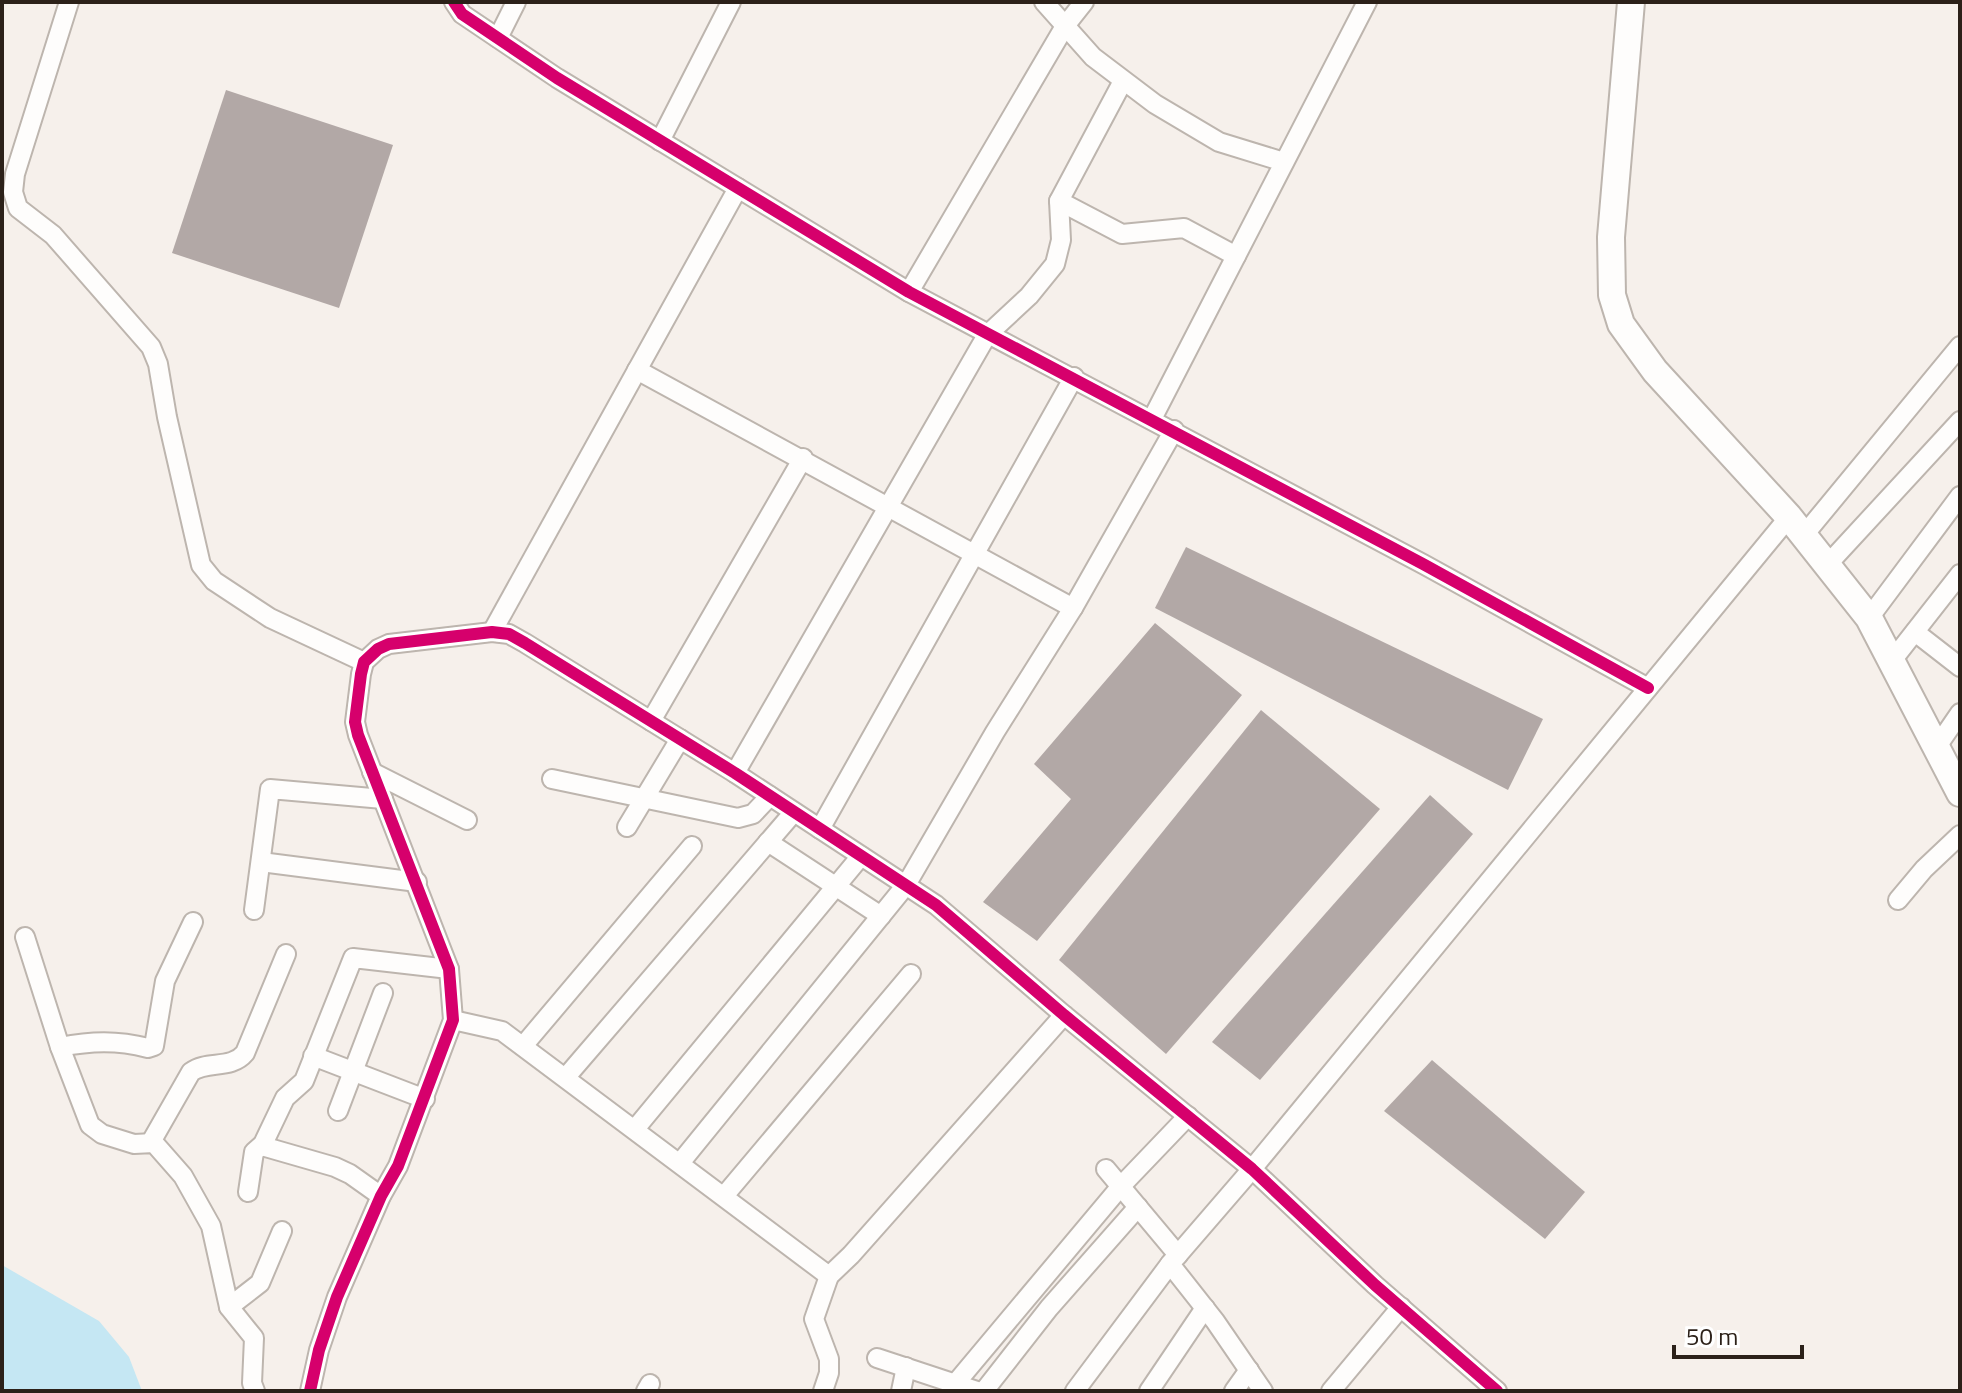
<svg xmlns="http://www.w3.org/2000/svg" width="1962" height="1393" font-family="'Titillium Web',sans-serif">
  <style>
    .water { fill: #c5e7f3 }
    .building { fill: #b2a8a6 }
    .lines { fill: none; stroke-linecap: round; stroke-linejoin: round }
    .street-casing { stroke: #bdb5ae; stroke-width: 22 }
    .secondary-casing { stroke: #bdb5ae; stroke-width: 30 }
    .street { stroke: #fefdfc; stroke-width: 18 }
    .secondary { stroke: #fefdfc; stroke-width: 26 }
    .cycleway-casing { stroke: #fff; stroke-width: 17 }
    .cycleway { stroke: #d6006c; stroke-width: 12 }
  </style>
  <rect width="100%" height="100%" fill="#f6f0eb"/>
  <path class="water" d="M 2,1265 L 99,1321 L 129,1357 L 142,1391 L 2,1391 Z"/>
  <g class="building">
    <path d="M 226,90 L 393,145 L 339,308 L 172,253 Z"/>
    <path d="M 1186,547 L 1543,719 L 1508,790 L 1155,608 Z"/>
    <path d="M 1155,623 L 1242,695 L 1037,941 L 983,902 L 1071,799 L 1034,764 Z"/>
    <path d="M 1261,710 L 1380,809 L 1166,1054 L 1059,960 Z"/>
    <path d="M 1430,795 L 1473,834 L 1260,1080 L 1212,1042 Z"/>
    <path d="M 1432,1060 L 1585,1192 L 1545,1239 L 1384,1111 Z"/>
  </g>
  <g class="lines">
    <defs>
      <g id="street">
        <path d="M 69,2 L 15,174 L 13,192 L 18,208 L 53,235 L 151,347 L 158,364 L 167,417 L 201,565 L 214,581 L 270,618 L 364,662"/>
        <path d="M 454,2 L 462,14 L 557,78 L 909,292 L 1423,564 L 1648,688"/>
        <path d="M 1044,2 L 1093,57 L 1155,104 L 1219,142 L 1284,162"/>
        <path d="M 498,38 L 516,2"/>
        <path d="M 660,141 L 731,2"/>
        <path d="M 1059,201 L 1122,234 L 1184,228 L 1236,256"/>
        <path d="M 909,292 L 1065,26 L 1084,2"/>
        <path d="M 637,370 L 1073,608"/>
        <path d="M 1152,419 L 1367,2"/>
        <path d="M 1804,535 L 1960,346"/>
        <path d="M 1828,564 L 1960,421"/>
        <path d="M 1869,618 L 1960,496"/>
        <path d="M 492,632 L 738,188"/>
        <path d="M 1915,632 L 1960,667"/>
        <path d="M 1891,662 L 1960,574"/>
        <path d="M 651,721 L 803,458"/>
        <path d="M 1936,748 L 1960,713"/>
        <path d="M 372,772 L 467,820"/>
        <path d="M 735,773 L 987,335 L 1029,296 L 1055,264 L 1061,240 L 1059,201 L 1123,81"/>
        <path d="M 552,779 L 738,818 L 753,814 L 770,796"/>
        <path d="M 627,827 L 680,739"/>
        <path d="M 820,829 L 1074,377"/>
        <path d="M 768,842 L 881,916"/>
        <path d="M 261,862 L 417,882"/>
        <path d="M 1898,900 L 1924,869 L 1960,835"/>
        <path d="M 254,910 L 270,789 L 383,799"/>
        <path d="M 25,937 L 60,1047 L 90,1125 L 102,1134 L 134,1144 L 154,1143 L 183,1176 L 211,1226 L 229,1307 L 254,1338 L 252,1383 L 255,1391"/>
        <path d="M 453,1020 L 502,1031 L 829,1276 L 851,1255 L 1064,1015"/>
        <path d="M 523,1046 L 692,846"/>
        <path d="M 60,1047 C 91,1041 117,1040 148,1048 L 154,1046 L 165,981 L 193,922"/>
        <path d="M 313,1056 L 425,1099"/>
        <path d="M 566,1077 L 794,812"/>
        <path d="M 338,1111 L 383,993"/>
        <path d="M 635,1129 L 861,856"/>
        <path d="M 151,1142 L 191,1072 C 207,1060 231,1070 245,1053 L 286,954"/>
        <path d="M 262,1146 L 335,1167 L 350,1174 L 381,1196"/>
        <path d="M 680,1163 L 906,885 L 995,732 L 1073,608 L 1174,430"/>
        <path d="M 1106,1169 L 1178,1255"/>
        <path d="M 248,1192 L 254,1152 L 263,1144 L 285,1098 L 304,1081 L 353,958 L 449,969"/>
        <path d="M 724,1196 L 911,974"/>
        <path d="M 229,1307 L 260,1283 L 282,1231"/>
        <path d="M 877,1358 L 977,1391"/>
        <path d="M 955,1384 L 1121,1186 L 1188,1116"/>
        <path d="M 310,1391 L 319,1350 L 337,1297 L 381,1196 L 398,1166 L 453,1020 L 449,969 L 358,735 L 355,722 L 361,674 L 364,662 L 378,649 L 389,644 L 492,632 L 509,634 L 525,643 L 735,773 L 936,905 L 1064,1015 L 1252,1169 L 1375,1285 L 1497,1391"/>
        <path d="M 646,1391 L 650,1384"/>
        <path d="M 823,1391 L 829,1373 L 829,1359 L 814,1319 L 829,1276"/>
        <path d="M 901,1391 L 906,1367"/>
        <path d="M 984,1391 L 1049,1308 L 1138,1207"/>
        <path d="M 1075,1391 L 1170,1264"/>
        <path d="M 1149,1391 L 1205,1308"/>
        <path d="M 1234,1391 L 1249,1370"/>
        <path d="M 1263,1391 L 1215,1321 L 1170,1264 L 1252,1169 L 1789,517"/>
        <path d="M 1331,1391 L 1401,1307"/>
      </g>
      <path id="secondary" d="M 1631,2 L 1611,237 L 1612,295 L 1621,324 L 1655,371 L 1789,517 L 1869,618 L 1960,793"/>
    </defs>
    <use href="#street" class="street-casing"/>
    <use href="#secondary" class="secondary-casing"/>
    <use href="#street" class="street"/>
    <use href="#secondary" class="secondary"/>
    <defs>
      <g id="cycleway">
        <path d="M 454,2 L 462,14 L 557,78 L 909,292 L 1423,564 L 1648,688"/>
        <path d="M 310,1391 L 319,1350 L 337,1297 L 381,1196 L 398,1166 L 453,1020 L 449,969 L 358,735 L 355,722 L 361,674 L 364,662 L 378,649 L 389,644 L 492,632 L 509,634 L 525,643 L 735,773 L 936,905 L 1064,1015 L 1252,1169 L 1375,1285 L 1497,1391"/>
      </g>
    </defs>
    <use href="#cycleway" class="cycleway-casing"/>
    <use href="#cycleway" class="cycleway"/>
  </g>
  <rect width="1962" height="1393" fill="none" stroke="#2c2119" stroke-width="8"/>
  <path d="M1674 1345v12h128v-12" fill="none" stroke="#2c2119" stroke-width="4"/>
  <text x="1686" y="1345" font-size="24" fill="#2c2119" stroke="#ffffff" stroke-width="6" paint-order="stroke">50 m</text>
</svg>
